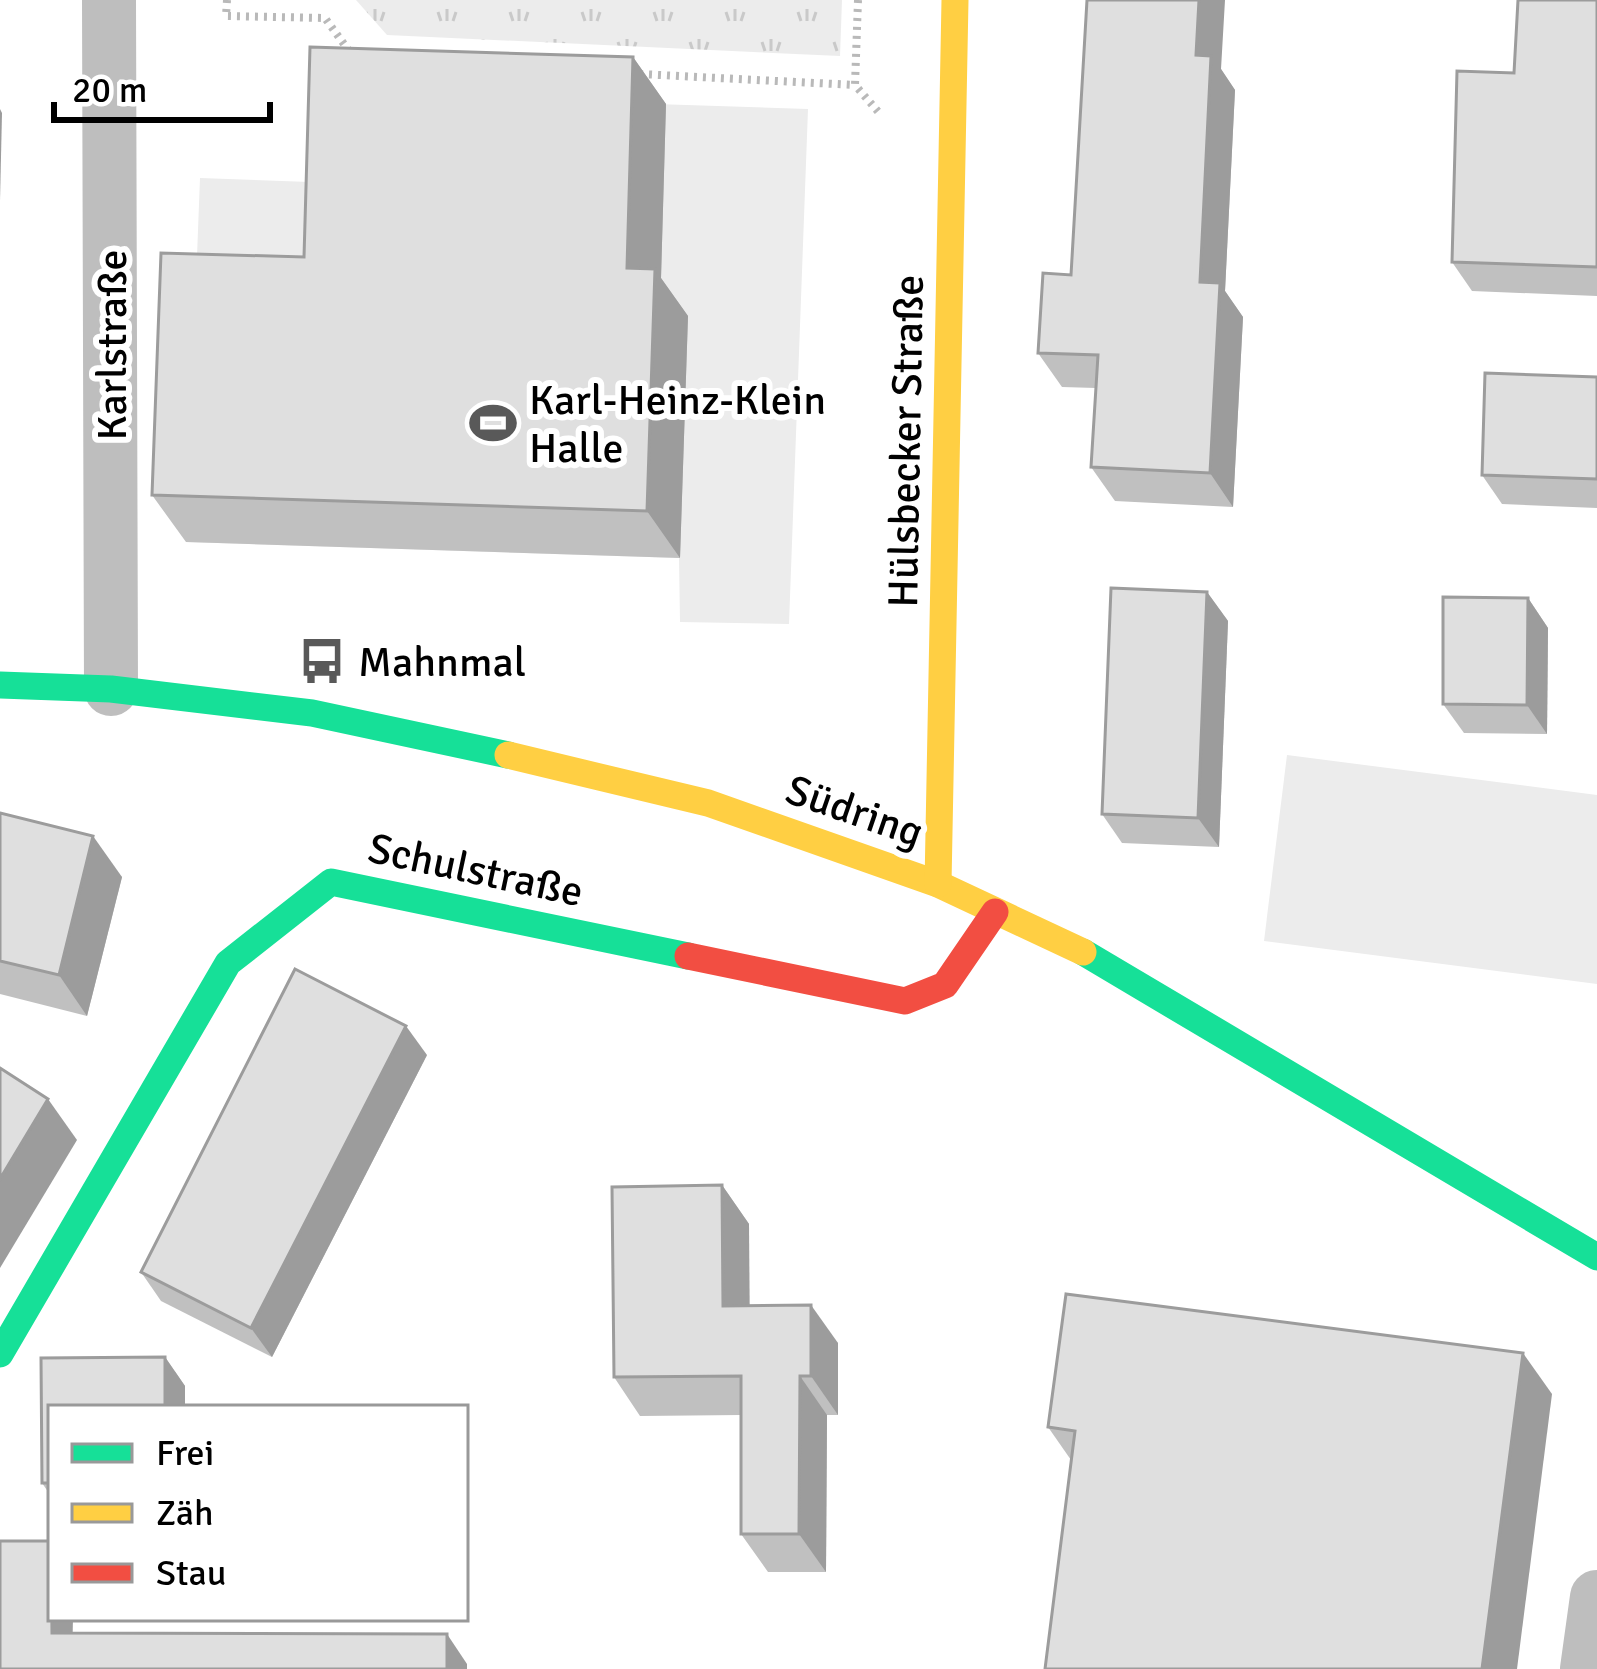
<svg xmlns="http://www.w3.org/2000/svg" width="1597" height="1669" font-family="Signika,sans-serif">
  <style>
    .grass { fill: url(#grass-tufts) }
    .pitch { fill: #ececec }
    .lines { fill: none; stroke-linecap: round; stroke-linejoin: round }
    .path { stroke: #b9b9b9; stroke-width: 8; stroke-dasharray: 3 6; stroke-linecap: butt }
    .street { stroke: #bebebe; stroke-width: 54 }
    .fast { stroke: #16e098; stroke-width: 27 }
    .slow { stroke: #ffcf43; stroke-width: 27 }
    .jam { stroke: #f24e42; stroke-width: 27 }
    .wall { fill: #c0c0c0 }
    .shaded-wall { fill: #9c9c9c }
    .building { fill: #dfdfdf; stroke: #9c9c9c; stroke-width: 3 }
    .labels { text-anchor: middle; stroke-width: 12; stroke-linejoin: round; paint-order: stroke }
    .street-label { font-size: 42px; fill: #000; stroke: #fff }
    .poi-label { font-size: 42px; fill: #000; stroke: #fff; text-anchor: start }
  </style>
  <defs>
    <pattern id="grass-tufts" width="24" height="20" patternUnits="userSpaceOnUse" patternTransform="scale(3)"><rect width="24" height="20" fill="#ececec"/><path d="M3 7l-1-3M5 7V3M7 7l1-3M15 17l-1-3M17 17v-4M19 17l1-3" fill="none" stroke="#c9c9c9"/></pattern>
  </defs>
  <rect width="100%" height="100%" fill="#fff"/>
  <path class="grass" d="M 356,0 L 842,0 L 840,56 L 387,35 Z"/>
  <g class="pitch">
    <path d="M 343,94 L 808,109 L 789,624 L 680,622 L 679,558 L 186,542 L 200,178 L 338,183 Z"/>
    <path d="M 1287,755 L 1597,795 L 1597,984 L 1264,941 Z"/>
  </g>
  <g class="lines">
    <g class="path">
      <path d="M 227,0 L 226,16 L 325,18 L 352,55"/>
      <path d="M 858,0 L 855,85 L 881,115"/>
      <path d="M 640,74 L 855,85"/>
    </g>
    <g class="street">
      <path d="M 109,0 L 111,689"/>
      <path d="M 1587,1669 L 1597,1597"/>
    </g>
    <g class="fast">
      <path d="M 0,685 L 111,689 L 312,713 L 508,755"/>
      <path d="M 1083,952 L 1597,1257"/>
      <path d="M 0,1354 L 228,963 L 331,882 L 688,956"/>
    </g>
    <g class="slow">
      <path d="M 508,755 L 708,803 L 938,884 L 1083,952"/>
      <path d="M 938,884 L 955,0"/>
    </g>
    <path class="jam" d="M 688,956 L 905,1001 L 945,985 L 995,912"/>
  </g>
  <g class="wall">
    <path d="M 1597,0 L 1597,296 L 1472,291 L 1452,262 L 1514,73 Z"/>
    <path d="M 633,57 L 666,104 L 661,278 L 688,316 L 680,558 L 186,542 L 152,495 L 304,257 Z"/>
    <path d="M 1221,69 L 1235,90 L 1225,291 L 1243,317 L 1233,507 L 1115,501 L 1091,467 L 1096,388 L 1062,387 L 1038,353 L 1071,275 Z"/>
    <path d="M 1597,377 L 1597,508 L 1502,504 L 1482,475 Z"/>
    <path d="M 1207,592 L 1228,621 L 1219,847 L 1122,843 L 1102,814 Z"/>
    <path d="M 1528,598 L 1548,628 L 1547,734 L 1464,733 L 1443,704 Z"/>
    <path d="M 0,813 L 122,877 L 87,1016 L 0,994 Z"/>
    <path d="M 427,1055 L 272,1357 L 161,1301 L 141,1272 Z"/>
    <path d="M 722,1185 L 749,1224 L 749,1305 L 838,1343 L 838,1415 L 827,1415 L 826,1572 L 768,1572 L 741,1534 L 741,1415 L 640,1416 L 614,1377 Z"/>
    <path d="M 165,1357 L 185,1386 L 185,1408 L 51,1408 L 51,1496 L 42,1483 L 41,1358 Z"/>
    <path d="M 1552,1394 L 1071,1460 L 1048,1427 Z"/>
  </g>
  <g class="shaded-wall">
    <path d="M 1199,0 L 1225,0 L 1221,69 L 1235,90 L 1225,291 L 1243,317 L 1233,507 L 1210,473 L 1200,282 L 1196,55 Z"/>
    <path d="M 633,57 L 666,104 L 661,278 L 688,316 L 680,558 L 647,511 L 627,268 Z"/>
    <path d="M 0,109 L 2,113 L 0,201 Z"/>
    <path d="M 1207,592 L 1228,621 L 1219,847 L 1198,818 Z"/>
    <path d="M 1528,598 L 1548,628 L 1547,734 L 1527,705 Z"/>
    <path d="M 93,836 L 122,877 L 87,1016 L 59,975 Z"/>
    <path d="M 406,1026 L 427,1055 L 272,1357 L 251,1328 Z"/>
    <path d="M 48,1099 L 77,1140 L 0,1268 L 0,1179 Z"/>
    <path d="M 722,1185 L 749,1224 L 750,1344 L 723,1306 Z"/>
    <path d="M 811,1305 L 838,1343 L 838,1415 L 811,1376 Z"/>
    <path d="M 1523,1353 L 1552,1394 L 1517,1669 L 1482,1669 Z"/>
    <path d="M 165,1357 L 185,1386 L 185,1408 L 165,1408 Z"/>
    <path d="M 800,1376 L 827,1415 L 826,1572 L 799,1534 Z"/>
    <path d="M 52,1618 L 73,1618 L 72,1662 L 52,1633 Z"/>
    <path d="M 447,1634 L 467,1664 L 467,1669 L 447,1669 Z"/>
  </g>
  <g class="building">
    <path d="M 1087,0 L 1199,0 L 1196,55 L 1211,56 L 1200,282 L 1220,283 L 1210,473 L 1091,467 L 1098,355 L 1038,353 L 1043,273 L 1071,275 Z"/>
    <path d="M 1518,0 L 1597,0 L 1597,267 L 1452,262 L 1457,71 L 1514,73 Z"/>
    <path d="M 310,47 L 633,57 L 627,268 L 655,269 L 647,511 L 152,495 L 161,253 L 304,257 Z"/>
    <path d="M 1485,373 L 1597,377 L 1597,479 L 1482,475 Z"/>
    <path d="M 1111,588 L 1207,592 L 1198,818 L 1102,814 Z"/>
    <path d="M 1443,597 L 1528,598 L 1527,705 L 1443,704 Z"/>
    <path d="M 0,813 L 93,836 L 59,975 L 0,961 Z"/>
    <path d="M 295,969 L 406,1026 L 251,1328 L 141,1272 Z"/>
    <path d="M 0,1068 L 48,1099 L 0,1179 Z"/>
    <path d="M 722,1185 L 723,1306 L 811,1305 L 811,1376 L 800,1376 L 799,1534 L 741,1534 L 741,1376 L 614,1377 L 612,1187 Z"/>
    <path d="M 1066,1294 L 1523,1353 L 1482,1669 L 1045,1669 L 1075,1431 L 1048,1427 Z"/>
    <path d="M 165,1357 L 165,1408 L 51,1408 L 51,1483 L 42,1483 L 41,1358 Z"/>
    <path d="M 0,1541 L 51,1541 L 52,1633 L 447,1634 L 447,1669 L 0,1669 Z"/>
  </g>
  <defs>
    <symbol id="stadium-bare" viewBox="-9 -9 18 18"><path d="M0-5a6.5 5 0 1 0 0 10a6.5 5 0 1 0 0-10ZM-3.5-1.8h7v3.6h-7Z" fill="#595959" stroke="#fff" stroke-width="2.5" paint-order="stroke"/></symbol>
    <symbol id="bus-bare" viewBox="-9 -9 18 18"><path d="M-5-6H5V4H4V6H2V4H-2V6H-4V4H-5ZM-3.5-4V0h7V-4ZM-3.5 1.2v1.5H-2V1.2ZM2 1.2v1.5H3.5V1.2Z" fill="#595959" stroke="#fff" stroke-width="2.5" paint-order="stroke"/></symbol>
  </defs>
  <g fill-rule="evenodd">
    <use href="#stadium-bare" x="460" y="390" width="66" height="66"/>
    <use href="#bus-bare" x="289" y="628" width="66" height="66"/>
  </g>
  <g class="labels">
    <g class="street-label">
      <text transform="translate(111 345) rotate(-90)" y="15">Karlstraße</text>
      <text transform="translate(905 441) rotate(-89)" y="15">Hülsbecker Straße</text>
      <text transform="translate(855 810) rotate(19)" y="15">Südring</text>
      <text transform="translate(476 869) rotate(12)" y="15">Schulstraße</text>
    </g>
    <g class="poi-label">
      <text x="529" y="414">Karl-Heinz-Klein<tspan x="529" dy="48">Halle</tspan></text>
      <text x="358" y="676">Mahnmal</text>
    </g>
  </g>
  <rect x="48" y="1405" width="420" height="216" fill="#ffffff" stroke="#999999" stroke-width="3"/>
  <rect x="72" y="1444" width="60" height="18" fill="#16e098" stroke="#999999" stroke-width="3"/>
  <text x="156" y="1465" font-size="36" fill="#000000">Frei</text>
  <rect x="72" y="1504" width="60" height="18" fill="#ffcf43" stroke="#999999" stroke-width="3"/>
  <text x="156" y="1525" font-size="36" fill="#000000">Zäh</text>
  <rect x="72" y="1564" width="60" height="18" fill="#f24e42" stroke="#999999" stroke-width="3"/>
  <text x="156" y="1585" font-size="36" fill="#000000">Stau</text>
  <path d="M54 102v18h216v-18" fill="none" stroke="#000000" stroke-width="6"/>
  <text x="72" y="102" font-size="36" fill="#000000" stroke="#ffffff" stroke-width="9" paint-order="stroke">20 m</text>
</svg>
